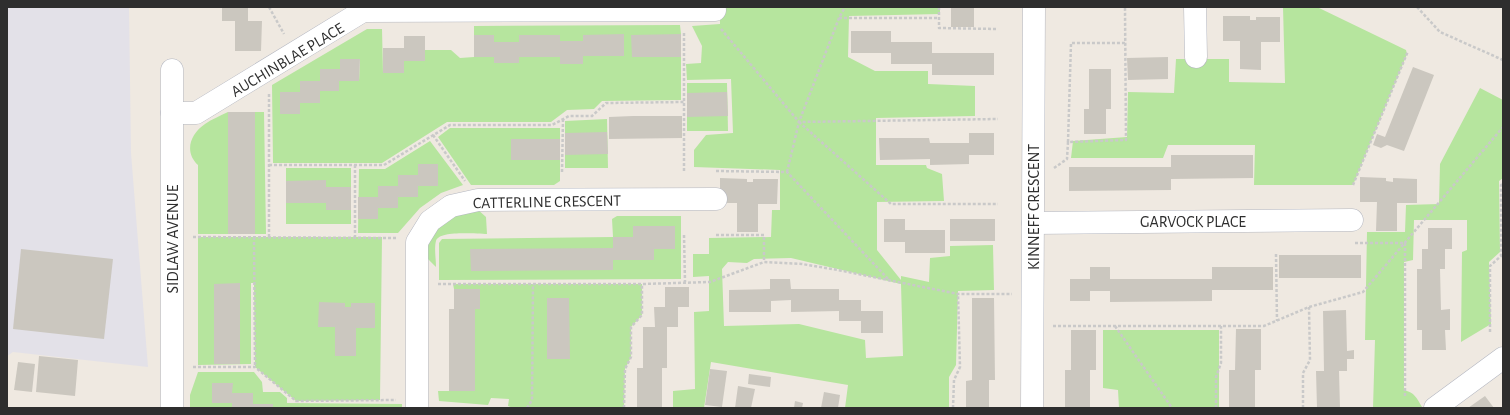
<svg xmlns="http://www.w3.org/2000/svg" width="1510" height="415" font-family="'Alegreya Sans',sans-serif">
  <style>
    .industrial { fill: #e3e1e8 }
    .green { fill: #b6e59e; fill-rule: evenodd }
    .building { fill: #cbc7bf }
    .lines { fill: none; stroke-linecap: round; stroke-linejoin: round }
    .minor-casing { stroke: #b4b7c1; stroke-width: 23 }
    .path { stroke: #c9c9c9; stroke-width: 2.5; stroke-dasharray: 3 2; stroke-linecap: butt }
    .minor { stroke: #fff; stroke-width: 22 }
    .labels { text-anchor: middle; stroke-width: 3; stroke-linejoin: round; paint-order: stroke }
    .street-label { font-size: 16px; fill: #2e2e2e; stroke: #fff }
  </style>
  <rect width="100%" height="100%" fill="#efe9e1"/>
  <path class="industrial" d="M 7,7 L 129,7 L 131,153 L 148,367 L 13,352 L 7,356 Z"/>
  <g class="green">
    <path d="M 720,7 L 940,7 L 940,14 L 849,16 L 848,57 L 875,71 L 928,71 L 928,84 L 975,86 L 975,116 L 876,118 L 876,165 L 926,165 L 927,168 L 942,174 L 944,201 L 877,202 L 877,250 L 901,280 L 901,276 L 929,282 L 930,258 L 950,256 L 950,246 L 993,245 L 994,290 L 958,291 L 956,365 L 949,377 L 949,408 L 845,408 L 848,385 L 711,362 L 704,408 L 673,408 L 673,391 L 695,389 L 694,312 L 709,311 L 709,276 L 693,277 L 693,254 L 709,254 L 709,238 L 771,237 L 772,210 L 780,210 L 780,170 L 694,167 L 694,150 L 706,135 L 733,133 L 731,79 L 687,80 L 686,64 L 701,63 L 702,46 L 692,26 L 720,24 ZM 791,258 L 901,284 L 903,356 L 866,358 L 865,340 L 799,324 L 724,326 L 722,269 L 728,262 L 747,263 L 754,259 Z"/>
    <path d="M 1283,7 L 1317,7 L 1406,50 L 1407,54 L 1353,185 L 1254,185 L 1255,145 L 1168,145 L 1163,158 L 1071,158 L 1073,141 L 1127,137 L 1128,92 L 1174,93 L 1176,59 L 1229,59 L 1229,82 L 1285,83 Z"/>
    <path d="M 680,25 L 681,34 L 656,57 L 681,57 L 681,100 L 602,101 L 594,109 L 567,110 L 551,122 L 447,122 L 382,163 L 273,163 L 272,85 L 367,29 L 382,29 L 383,73 L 404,73 L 404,61 L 425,61 L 425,50 L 451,50 L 460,58 L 474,57 L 474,26 ZM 340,59 L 360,59 L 359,81 L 339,81 L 339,91 L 320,91 L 319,103 L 300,103 L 299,114 L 280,114 L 280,92 L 300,92 L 300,81 L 320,81 L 320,69 L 340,69 Z"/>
    <path d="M 687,83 L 727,83 L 728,131 L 687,131 Z"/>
    <path d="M 1480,88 L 1503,100 L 1503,178 L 1499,181 L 1500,252 L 1489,262 L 1491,324 L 1461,342 L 1462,252 L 1467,250 L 1467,220 L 1414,220 L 1413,260 L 1404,262 L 1404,390 C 1415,393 1416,397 1422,407 L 1373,408 L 1375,340 L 1365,340 L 1367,232 L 1405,232 L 1406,205 L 1439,204 L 1440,164 Z"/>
    <path d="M 228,112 L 264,112 L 266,234 L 198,234 L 198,165 C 184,152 190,134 205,124 C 212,119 220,116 228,112 Z"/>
    <path d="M 607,119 L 608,168 L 565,168 L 565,121 Z"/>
    <path d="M 450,128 L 560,128 L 560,181 L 554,185 L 471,185 L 438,137 Z"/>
    <path d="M 430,141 L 463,185 L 441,193 L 420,208 L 398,233 L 358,233 L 359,169 L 385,169 Z"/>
    <rect x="286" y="168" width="65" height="56"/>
    <path d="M 477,209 L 486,217 L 487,234 C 476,234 439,230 436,241 C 434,248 436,259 436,267 L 426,257 L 430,237 L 444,220 Z"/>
    <path d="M 617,216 L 681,216 L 681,279 L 439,280 L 439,243 L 442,239 L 613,237 L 612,219 Z"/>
    <path d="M 198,237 L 382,237 L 380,400 L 296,401 L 255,367 L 254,283 L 251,283 L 251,364 L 198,365 Z"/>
    <path d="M 453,284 L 642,284 L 642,315 L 631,327 L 631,357 L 625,369 L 624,408 L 513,408 L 508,406 L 509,399 L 491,398 L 488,405 L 439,401 L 438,391 L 475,391 L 475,309 L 480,309 L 480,289 L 454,289 Z"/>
    <path d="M 1103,330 L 1219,330 L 1219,408 L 1119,408 L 1118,390 L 1103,388 Z"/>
    <path d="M 198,372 L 254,372 L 262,382 L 263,392 L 280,392 L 287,398 L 287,403 L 402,404 L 402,408 L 190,408 L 190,395 Z"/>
  </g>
  <g class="building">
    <path d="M 222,7 L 248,7 L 248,21 L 262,21 L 261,51 L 235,51 L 235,21 L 222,21 Z"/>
    <rect x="951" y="7" width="23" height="20"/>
    <path d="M 1223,16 L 1250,16 L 1250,20 L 1256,20 L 1256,17 L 1280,17 L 1280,42 L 1261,42 L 1261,70 L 1240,69 L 1240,41 L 1223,41 Z"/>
    <path d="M 851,31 L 891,31 L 891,42 L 932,42 L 932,53 L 994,53 L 994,75 L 932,75 L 932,64 L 891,64 L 891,53 L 851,53 Z"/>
    <path d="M 624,34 L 624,56 L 583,56 L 583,64 L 560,64 L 560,57 L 519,57 L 519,63 L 494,63 L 494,57 L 474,57 L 474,35 L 494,35 L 494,42 L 519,42 L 519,35 L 560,35 L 560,41 L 583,41 L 583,35 Z"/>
    <path d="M 681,34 L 681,57 L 632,57 L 631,35 Z"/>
    <path d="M 404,36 L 425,36 L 425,61 L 404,61 L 404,73 L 383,73 L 383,48 L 404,48 Z"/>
    <path d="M 1168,57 L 1168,79 L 1128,80 L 1127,58 Z"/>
    <path d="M 340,59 L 360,59 L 359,81 L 339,81 L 339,91 L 320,91 L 320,103 L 300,103 L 300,114 L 280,114 L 280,92 L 300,92 L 300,81 L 320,81 L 320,69 L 340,69 Z"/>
    <path d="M 1413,67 L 1434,75 L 1404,151 L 1387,145 L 1381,148 L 1373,145 L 1377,134 L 1385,137 Z"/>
    <path d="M 1089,69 L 1111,69 L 1111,109 L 1106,109 L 1106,134 L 1084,134 L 1084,109 L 1089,109 Z"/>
    <path d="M 727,92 L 728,116 L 687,117 L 687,93 Z"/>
    <rect x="228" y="112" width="27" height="122"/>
    <path d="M 633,116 L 682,116 L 682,138 L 609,139 L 609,117 Z"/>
    <path d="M 607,132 L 608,154 L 565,155 L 565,133 Z"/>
    <path d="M 969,133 L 994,133 L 994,155 L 969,155 L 969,164 L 930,165 L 930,159 L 880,160 L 879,138 L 929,138 L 930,143 L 969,143 Z"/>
    <rect x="511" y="139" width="49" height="21"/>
    <path d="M 1171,155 L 1253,155 L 1253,178 L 1171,179 L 1171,190 L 1069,191 L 1069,167 L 1171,167 Z"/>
    <path d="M 418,164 L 438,164 L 438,186 L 418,186 L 418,197 L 398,197 L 398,208 L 378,208 L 378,219 L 358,219 L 358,197 L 378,197 L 378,186 L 398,186 L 398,175 L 418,175 Z"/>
    <path d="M 1360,177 L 1386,178 L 1386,181 L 1393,182 L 1393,178 L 1417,179 L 1417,203 L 1397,203 L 1397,231 L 1376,231 L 1377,202 L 1360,202 Z"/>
    <path d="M 720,178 L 747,179 L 747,182 L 753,182 L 753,179 L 778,179 L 777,204 L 758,204 L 758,232 L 737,232 L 737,203 L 720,203 Z"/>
    <path d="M 326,180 L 326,187 L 351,187 L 351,210 L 326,210 L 326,203 L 286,203 L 286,181 Z"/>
    <path d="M 884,219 L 905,219 L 905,230 L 945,230 L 945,253 L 905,253 L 905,242 L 884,242 Z"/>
    <rect x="950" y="219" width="45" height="22"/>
    <path d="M 633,226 L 675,226 L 675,249 L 654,249 L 654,260 L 613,260 L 613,270 L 471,271 L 470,249 L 613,248 L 613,237 L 633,237 Z"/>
    <path d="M 1428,228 L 1452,228 L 1452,249 L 1445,249 L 1445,269 L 1440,269 L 1441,310 L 1450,309 L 1450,330 L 1445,330 L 1446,350 L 1422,350 L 1422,330 L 1417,330 L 1417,269 L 1422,269 L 1422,249 L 1428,249 Z"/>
    <path d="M 21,249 L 113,259 L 104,339 L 13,329 Z"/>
    <rect x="1279" y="255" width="82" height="23"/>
    <path d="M 1090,267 L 1110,267 L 1110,279 L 1212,279 L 1212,267 L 1273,267 L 1273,290 L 1212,290 L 1212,301 L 1110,302 L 1110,291 L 1090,291 L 1090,301 L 1070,301 L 1070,279 L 1090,279 Z"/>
    <path d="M 770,279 L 790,279 L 791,289 L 839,289 L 839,300 L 861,300 L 861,311 L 883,311 L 883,333 L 861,333 L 861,321 L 839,321 L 839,311 L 791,312 L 791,300 L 771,301 L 771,312 L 729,312 L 729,290 L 770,289 Z"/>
    <path d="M 240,283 L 240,364 L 214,364 L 214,284 Z"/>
    <path d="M 665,287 L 689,287 L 689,307 L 678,307 L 678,327 L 667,327 L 667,368 L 662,368 L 662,408 L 637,408 L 637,368 L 643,368 L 643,327 L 655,327 L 654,307 L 665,307 Z"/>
    <path d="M 454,289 L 480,289 L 480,309 L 475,309 L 475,391 L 449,391 L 449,309 L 454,309 Z"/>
    <path d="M 547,298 L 569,298 L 570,359 L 547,359 Z"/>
    <path d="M 972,298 L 994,298 L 995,380 L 989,380 L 989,408 L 966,408 L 966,381 L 972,380 Z"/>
    <path d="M 319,302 L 345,303 L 345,307 L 351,307 L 351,303 L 375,303 L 375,328 L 356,328 L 356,356 L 335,356 L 335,327 L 318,327 Z"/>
    <path d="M 1346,310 L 1347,351 L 1354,350 L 1354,359 L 1347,359 L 1347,371 L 1339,371 L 1340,408 L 1317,408 L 1316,371 L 1324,371 L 1323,311 Z"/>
    <path d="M 1236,329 L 1261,329 L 1261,370 L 1255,370 L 1255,408 L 1229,408 L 1229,370 L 1235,370 Z"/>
    <path d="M 1071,330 L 1096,330 L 1096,370 L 1090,370 L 1090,408 L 1065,408 L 1065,370 L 1071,370 Z"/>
    <path d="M 39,356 L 78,360 L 75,396 L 36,392 Z"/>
    <path d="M 18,362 L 35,364 L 32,392 L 14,390 Z"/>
    <path d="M 710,369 L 727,371 L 722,407 L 705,405 Z"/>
    <path d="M 749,374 L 771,377 L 770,387 L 748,384 Z"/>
    <path d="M 212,383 L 233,383 L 232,393 L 253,393 L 253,404 L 273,404 L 273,408 L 232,408 L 232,403 L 212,403 Z"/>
    <path d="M 738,386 L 755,389 L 751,408 L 735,408 Z"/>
    <path d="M 824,392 L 840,395 L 838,408 L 821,408 Z"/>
    <path d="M 1485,396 L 1494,408 L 1468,408 Z"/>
    <path d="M 795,401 L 803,403 L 802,408 L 794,408 Z"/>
  </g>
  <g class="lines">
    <defs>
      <g id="minor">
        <path d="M 1195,7 L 1196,57"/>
        <path d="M 172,70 L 172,408"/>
        <path d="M 172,113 L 196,113 L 363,11 L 715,10"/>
        <path d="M 1033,223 L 1352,220"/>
        <path d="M 417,408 L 417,242 L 430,221 L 451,206 L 478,200 L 716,199"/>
        <path d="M 1032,408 L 1034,7"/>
        <path d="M 1435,408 L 1503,358"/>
      </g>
    </defs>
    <use href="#minor" class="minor-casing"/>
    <g class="path">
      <path d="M 269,7 L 284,34"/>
      <path d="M 939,7 L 939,28 L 997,29"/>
      <path d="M 1417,7 L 1440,32 L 1503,60"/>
      <path d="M 839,18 L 939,18"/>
      <path d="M 721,29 L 799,122 L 998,119"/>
      <path d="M 269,94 L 269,237"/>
      <path d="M 799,122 L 891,204 L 998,204"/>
      <path d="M 433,135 L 465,181"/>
      <path d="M 1068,142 L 1071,43 L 1125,43"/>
      <path d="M 269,165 L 384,165 L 450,125 L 552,125 L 569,116 L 592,116 L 606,103 L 684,102"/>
      <path d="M 355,165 L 355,237"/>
      <path d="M 1054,168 L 1067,159 L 1068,142 L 1126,140 L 1125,7"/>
      <path d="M 684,171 L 684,31"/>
      <path d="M 716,171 L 787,172 L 890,281"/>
      <path d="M 562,172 L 563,119"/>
      <path d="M 787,172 L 799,122 L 839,18 L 845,7"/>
      <path d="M 1353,185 L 1408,51"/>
      <path d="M 684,235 L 685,282"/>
      <path d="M 716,235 L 764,235 L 764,262"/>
      <path d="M 193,237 L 396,238"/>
      <path d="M 254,237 L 255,367"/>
      <path d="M 1355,243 L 1405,243 L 1405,396"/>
      <path d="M 1276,254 L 1277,321"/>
      <path d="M 438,284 L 642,284 L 710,282 L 764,262 L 802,264 L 838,270 L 958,294 L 1012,294"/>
      <path d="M 1053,326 L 1264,326 L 1309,307 L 1363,292 L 1503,127"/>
      <path d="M 1115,326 L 1172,408"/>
      <path d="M 1490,332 L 1490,266 L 1501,256 L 1501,185 L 1503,184"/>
      <path d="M 193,367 L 255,367 L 296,401 L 396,400"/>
      <path d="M 527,408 L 532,400 L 533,284"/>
      <path d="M 624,408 L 625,369 L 631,357 L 631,327 L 642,315 L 642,284"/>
      <path d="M 953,408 L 954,380 L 960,367 L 958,294"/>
      <path d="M 1216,408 L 1216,377 L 1221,363 L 1221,326"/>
      <path d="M 1303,408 L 1303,373 L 1310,360 L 1309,307"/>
    </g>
    <use href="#minor" class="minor"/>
  </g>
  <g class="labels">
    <g class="street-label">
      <text transform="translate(287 59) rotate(-31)" y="6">AUCHINBLAE PLACE</text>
      <text transform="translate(547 201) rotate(-1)" y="6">CATTERLINE CRESCENT</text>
      <text transform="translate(1033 207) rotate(-90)" y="6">KINNEFF CRESCENT</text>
      <text x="1193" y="227">GARVOCK PLACE</text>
      <text transform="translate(172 239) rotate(-90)" y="6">SIDLAW AVENUE</text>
    </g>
  </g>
  <rect width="1510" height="415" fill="none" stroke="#2e2e2e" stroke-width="16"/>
</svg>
